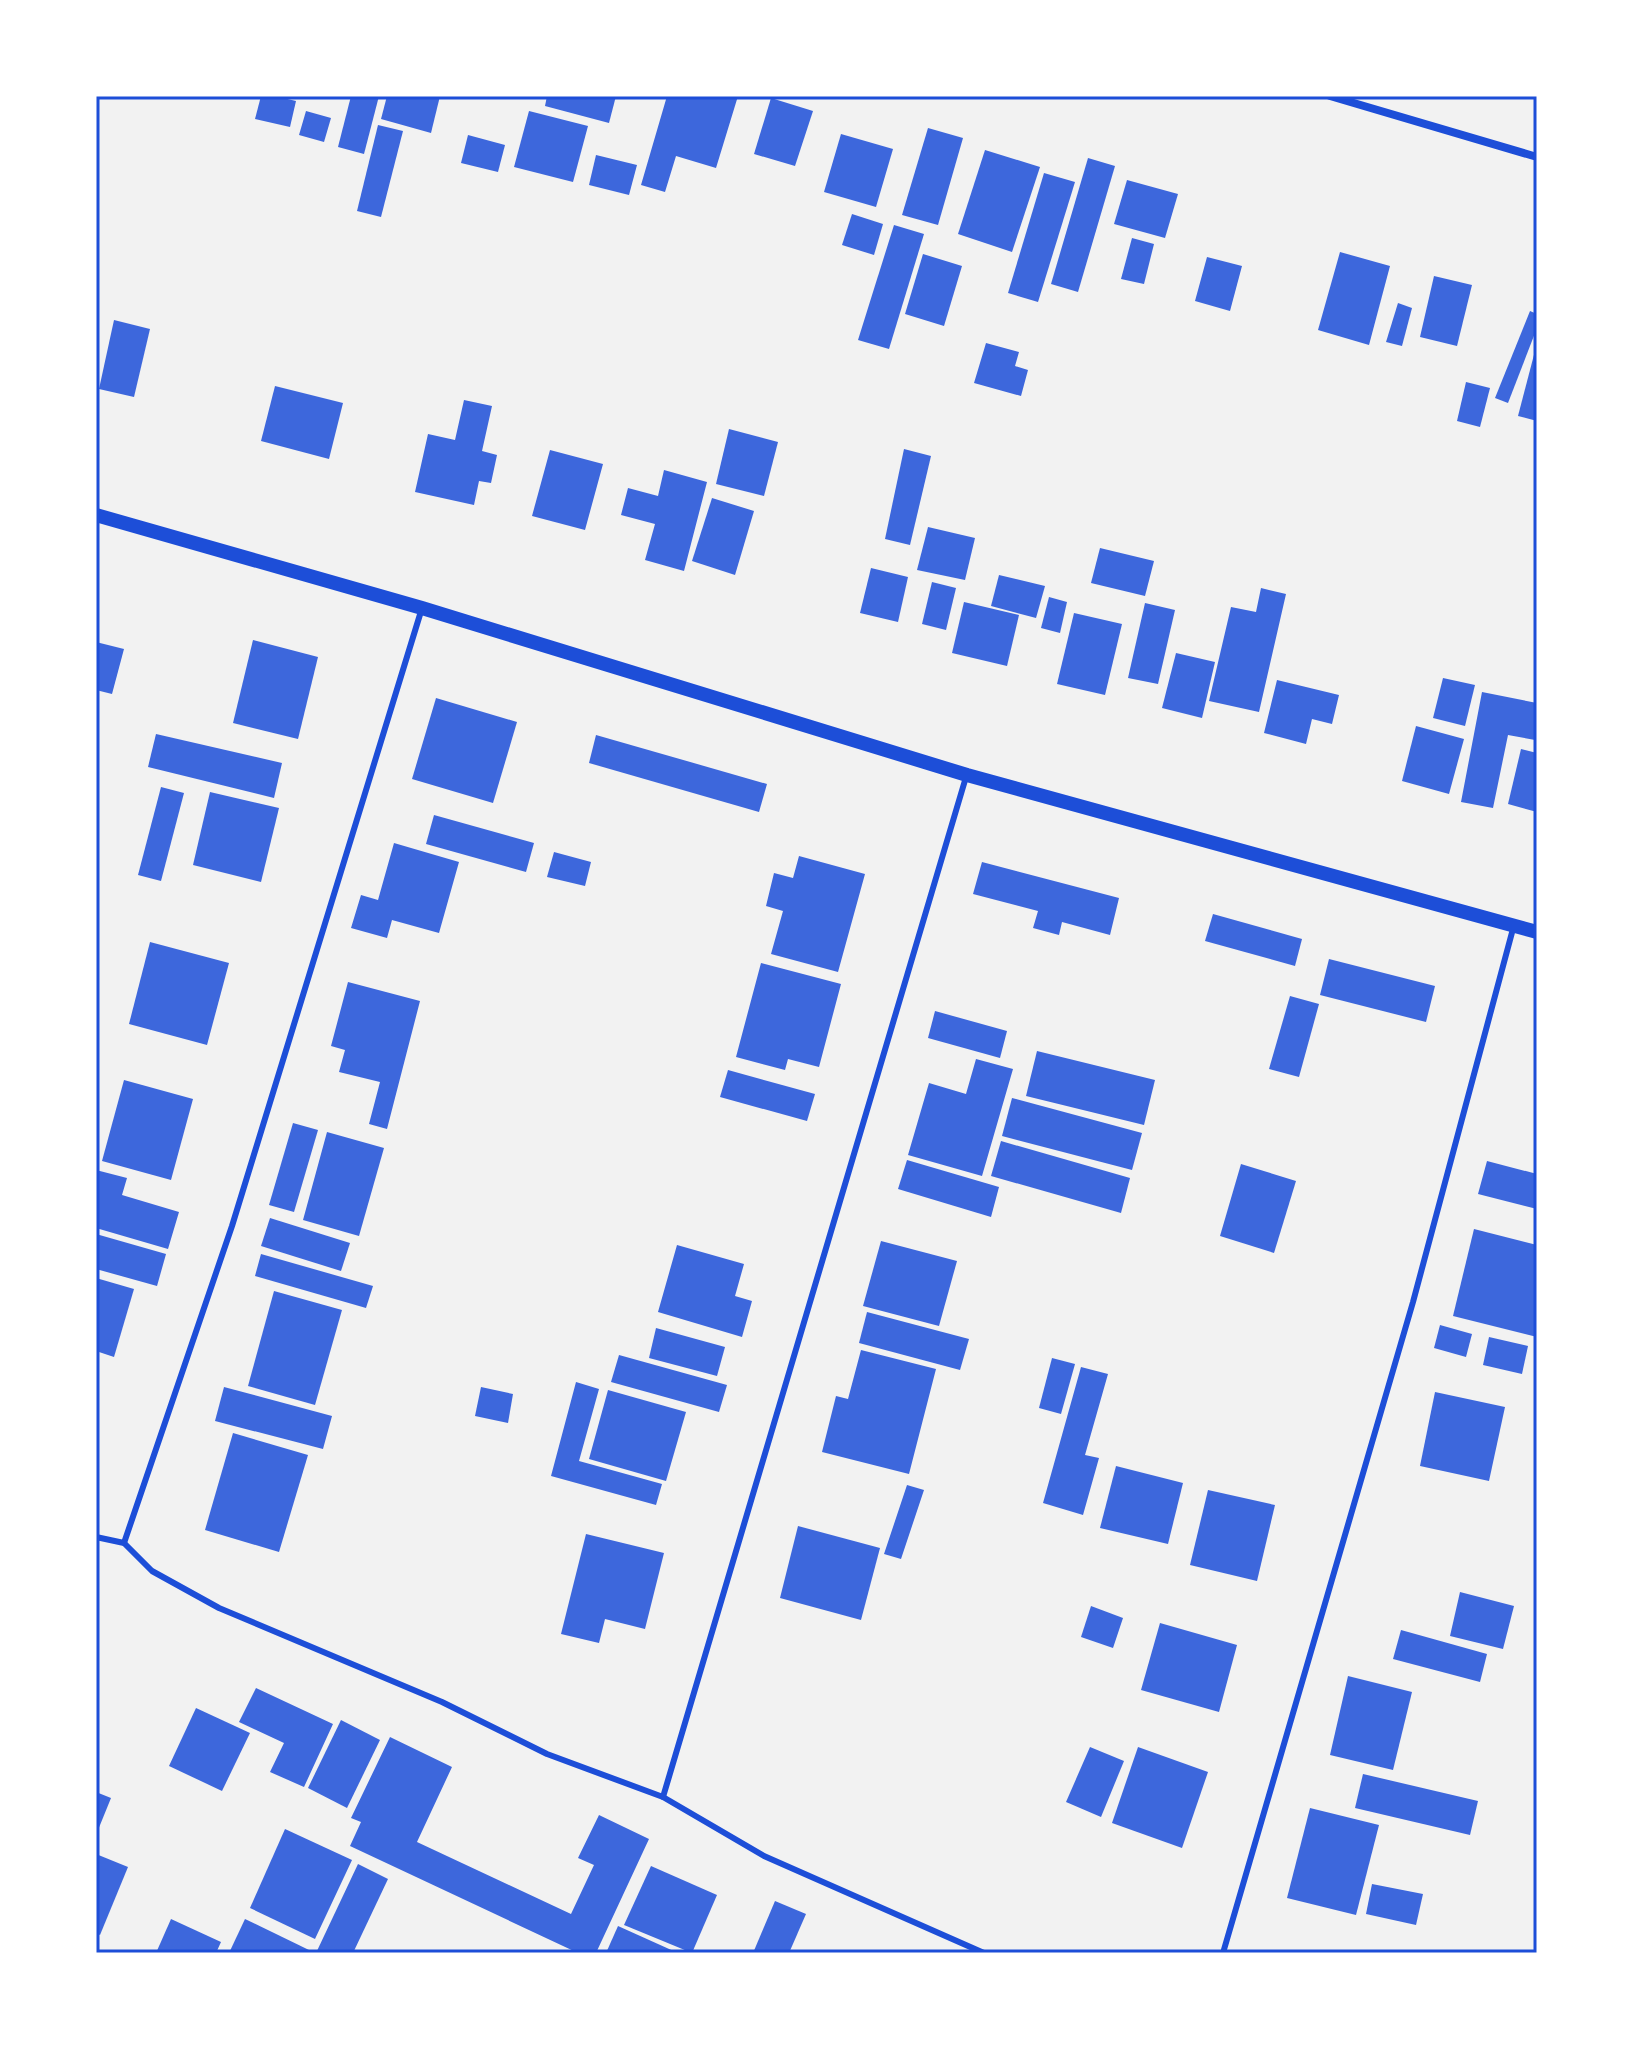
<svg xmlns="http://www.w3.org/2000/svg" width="1633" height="2049" font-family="'Roboto Condensed',sans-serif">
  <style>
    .building { fill: #3d67dc }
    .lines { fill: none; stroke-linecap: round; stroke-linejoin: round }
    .service { stroke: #1d4ed8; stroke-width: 6 }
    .minor { stroke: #1d4ed8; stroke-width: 8 }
    .tertiary { stroke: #1d4ed8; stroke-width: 14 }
    .neatline { fill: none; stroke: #1d4ed8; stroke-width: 3 }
  </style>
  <rect width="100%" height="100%" fill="#f2f2f2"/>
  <g class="building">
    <path d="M 261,96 L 275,96 L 296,101 L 290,127 L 255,119 Z"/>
    <path d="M 351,96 L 379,96 L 364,154 L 338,147 Z"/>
    <path d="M 387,96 L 440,96 L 431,133 L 381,119 Z"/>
    <path d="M 547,96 L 616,96 L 609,123 L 545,106 Z"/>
    <path d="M 667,96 L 738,96 L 716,168 L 676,156 L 665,192 L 641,185 Z"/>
    <path d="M 771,98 L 813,111 L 795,166 L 754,154 Z"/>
    <path d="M 306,111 L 331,118 L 324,142 L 299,135 Z"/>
    <path d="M 529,111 L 588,126 L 573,182 L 514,167 Z"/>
    <path d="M 378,125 L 403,131 L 381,217 L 357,211 Z"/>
    <path d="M 928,128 L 963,138 L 938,225 L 902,215 Z"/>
    <path d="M 841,134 L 893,149 L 876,207 L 824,192 Z"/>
    <path d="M 468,135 L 505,145 L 498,172 L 461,163 Z"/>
    <path d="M 985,150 L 1040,167 L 1012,252 L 958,234 Z"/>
    <path d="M 596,155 L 637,165 L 629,195 L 589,185 Z"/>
    <path d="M 1088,158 L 1115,166 L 1078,292 L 1051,284 Z"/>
    <path d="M 1044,173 L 1075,182 L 1038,302 L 1008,293 Z"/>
    <path d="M 1127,180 L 1178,194 L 1165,238 L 1114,224 Z"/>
    <path d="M 852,214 L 883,224 L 874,255 L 842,245 Z"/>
    <path d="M 894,225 L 924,234 L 889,349 L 858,340 Z"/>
    <path d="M 1132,238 L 1154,244 L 1144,284 L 1121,279 Z"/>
    <path d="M 1340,252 L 1390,266 L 1369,345 L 1318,330 Z"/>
    <path d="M 923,254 L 962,266 L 944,326 L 905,314 Z"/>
    <path d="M 1207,257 L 1242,266 L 1230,311 L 1195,301 Z"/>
    <path d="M 1434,276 L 1472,285 L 1457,346 L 1420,337 Z"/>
    <path d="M 1398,303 L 1412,308 L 1402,346 L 1386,342 Z"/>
    <path d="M 1530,311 L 1537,314 L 1537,328 L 1508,403 L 1495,398 Z"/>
    <path d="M 114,320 L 150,329 L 134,397 L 99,389 Z"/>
    <path d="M 986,343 L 1019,352 L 1015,366 L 1028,370 L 1021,396 L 974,383 Z"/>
    <path d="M 1536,347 L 1537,347 L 1537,421 L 1518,416 Z"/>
    <path d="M 1466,382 L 1490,388 L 1480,427 L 1457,421 Z"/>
    <path d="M 275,386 L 343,403 L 329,459 L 261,441 Z"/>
    <path d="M 464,400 L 492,406 L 482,451 L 497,455 L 491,483 L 479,481 L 474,505 L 415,492 L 428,434 L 455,440 Z"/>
    <path d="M 729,429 L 778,442 L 764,496 L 716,484 Z"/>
    <path d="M 904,449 L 931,456 L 910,545 L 885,539 Z"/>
    <path d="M 550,450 L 603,464 L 585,530 L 532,516 Z"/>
    <path d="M 664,470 L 707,482 L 684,571 L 645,560 L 655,524 L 621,515 L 628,488 L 658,496 Z"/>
    <path d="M 712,498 L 754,511 L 735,575 L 692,561 Z"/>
    <path d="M 928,527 L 975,538 L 965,580 L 917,570 Z"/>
    <path d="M 1100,548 L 1154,561 L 1145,596 L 1091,583 Z"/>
    <path d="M 871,568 L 908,577 L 898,622 L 860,613 Z"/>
    <path d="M 999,575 L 1045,586 L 1036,618 L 991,606 Z"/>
    <path d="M 932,582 L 956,588 L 946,630 L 922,624 Z"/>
    <path d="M 1261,588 L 1286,594 L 1259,712 L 1209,701 L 1231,607 L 1256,612 Z"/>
    <path d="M 1049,597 L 1067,602 L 1060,633 L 1041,628 Z"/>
    <path d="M 964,602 L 1019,615 L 1007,666 L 952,653 Z"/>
    <path d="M 1145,603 L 1175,610 L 1158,684 L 1128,678 Z"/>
    <path d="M 1074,613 L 1122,624 L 1105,695 L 1057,684 Z"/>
    <path d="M 253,640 L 318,657 L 298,739 L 233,723 Z"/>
    <path d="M 96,642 L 124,649 L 112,694 L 96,690 Z"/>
    <path d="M 1176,653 L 1215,662 L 1202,718 L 1162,708 Z"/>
    <path d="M 1443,678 L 1475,685 L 1465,726 L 1433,718 Z"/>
    <path d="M 1277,680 L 1339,695 L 1332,724 L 1312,719 L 1306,744 L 1264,733 Z"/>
    <path d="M 1482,692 L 1537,703 L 1535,740 L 1508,735 L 1493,808 L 1461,802 Z"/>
    <path d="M 436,698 L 517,722 L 493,803 L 412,779 Z"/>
    <path d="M 1416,726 L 1464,739 L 1449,794 L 1402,781 Z"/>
    <path d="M 156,734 L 282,763 L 274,798 L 148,767 Z"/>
    <path d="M 596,735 L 767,784 L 759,812 L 589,763 Z"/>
    <path d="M 1521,749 L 1537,753 L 1537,812 L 1508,804 Z"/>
    <path d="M 161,787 L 184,793 L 161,881 L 138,875 Z"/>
    <path d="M 210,792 L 279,808 L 261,882 L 193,865 Z"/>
    <path d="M 434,815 L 534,843 L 526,872 L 426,844 Z"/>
    <path d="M 394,843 L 459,862 L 439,933 L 392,920 L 387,938 L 351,928 L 361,895 L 378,900 Z"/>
    <path d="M 554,852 L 591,862 L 585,886 L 547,877 Z"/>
    <path d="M 799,856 L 865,874 L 838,972 L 771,954 L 783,911 L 766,906 L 774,873 L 793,878 Z"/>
    <path d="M 982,862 L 1119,898 L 1110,935 L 1062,922 L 1059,935 L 1033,928 L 1038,911 L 973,894 Z"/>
    <path d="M 1213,914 L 1302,939 L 1295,966 L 1205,941 Z"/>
    <path d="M 150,942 L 229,963 L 207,1045 L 129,1024 Z"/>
    <path d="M 1329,959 L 1435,986 L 1426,1022 L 1320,995 Z"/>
    <path d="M 761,963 L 841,984 L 819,1067 L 788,1059 L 785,1070 L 736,1057 Z"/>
    <path d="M 348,982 L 420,1001 L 387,1129 L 369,1124 L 380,1082 L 339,1072 L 345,1050 L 331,1046 Z"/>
    <path d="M 1290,996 L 1319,1004 L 1299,1077 L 1269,1069 Z"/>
    <path d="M 935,1011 L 1007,1031 L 1000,1058 L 928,1038 Z"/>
    <path d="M 1037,1051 L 1155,1080 L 1144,1125 L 1026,1096 Z"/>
    <path d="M 976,1059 L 1013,1069 L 982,1176 L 908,1155 L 929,1083 L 966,1094 Z"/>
    <path d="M 728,1070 L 815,1094 L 807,1121 L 720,1097 Z"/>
    <path d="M 124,1080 L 193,1099 L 171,1180 L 102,1161 Z"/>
    <path d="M 1012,1098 L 1142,1133 L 1132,1170 L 1002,1136 Z"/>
    <path d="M 293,1123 L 318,1130 L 294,1212 L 269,1205 Z"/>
    <path d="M 327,1132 L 384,1148 L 359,1236 L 303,1220 Z"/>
    <path d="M 1001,1141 L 1130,1178 L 1121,1213 L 991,1176 Z"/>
    <path d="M 907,1160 L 999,1187 L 991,1217 L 898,1189 Z"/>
    <path d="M 1487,1161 L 1537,1174 L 1537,1209 L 1478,1194 Z"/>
    <path d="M 1241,1164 L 1296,1181 L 1274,1253 L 1220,1236 Z"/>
    <path d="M 96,1170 L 127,1178 L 122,1195 L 179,1212 L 168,1249 L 96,1228 Z"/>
    <path d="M 270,1218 L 350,1243 L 341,1271 L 261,1246 Z"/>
    <path d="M 1474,1229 L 1537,1245 L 1537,1337 L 1453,1316 Z"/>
    <path d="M 96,1234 L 166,1254 L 157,1286 L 96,1269 Z"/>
    <path d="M 881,1241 L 957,1261 L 939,1326 L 863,1306 Z"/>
    <path d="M 677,1245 L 744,1264 L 735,1296 L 752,1301 L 742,1337 L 658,1312 Z"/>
    <path d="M 261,1254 L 373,1286 L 366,1308 L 255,1276 Z"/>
    <path d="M 96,1278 L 134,1289 L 114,1357 L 96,1351 Z"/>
    <path d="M 274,1291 L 342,1310 L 315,1405 L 248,1386 Z"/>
    <path d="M 867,1312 L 969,1339 L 960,1370 L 859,1343 Z"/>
    <path d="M 1440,1325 L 1472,1334 L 1466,1357 L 1434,1348 Z"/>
    <path d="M 656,1328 L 725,1347 L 717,1376 L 649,1358 Z"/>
    <path d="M 1489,1337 L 1528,1346 L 1522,1374 L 1483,1365 Z"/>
    <path d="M 861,1350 L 936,1369 L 909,1474 L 822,1452 L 836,1396 L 848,1399 Z"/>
    <path d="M 619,1355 L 727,1385 L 719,1412 L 611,1382 Z"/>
    <path d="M 1052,1358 L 1075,1364 L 1061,1414 L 1039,1408 Z"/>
    <path d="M 1081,1367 L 1108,1374 L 1085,1455 L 1099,1458 L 1083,1515 L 1043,1503 Z"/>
    <path d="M 576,1382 L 599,1389 L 579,1461 L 662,1484 L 656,1505 L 551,1476 Z"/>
    <path d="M 224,1387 L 332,1416 L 323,1449 L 215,1421 Z"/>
    <path d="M 481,1387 L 513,1394 L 508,1423 L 475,1416 Z"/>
    <path d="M 608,1390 L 686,1412 L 666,1481 L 589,1459 Z"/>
    <path d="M 1435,1392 L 1505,1407 L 1489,1481 L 1420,1466 Z"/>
    <path d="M 233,1433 L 308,1455 L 279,1552 L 205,1530 Z"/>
    <path d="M 1116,1466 L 1183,1483 L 1168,1544 L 1100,1528 Z"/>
    <path d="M 907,1485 L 924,1490 L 901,1559 L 884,1554 Z"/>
    <path d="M 1208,1490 L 1275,1505 L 1257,1581 L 1190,1565 Z"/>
    <path d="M 798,1526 L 880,1548 L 861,1620 L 780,1598 Z"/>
    <path d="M 586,1534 L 664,1553 L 645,1629 L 605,1619 L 599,1643 L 561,1634 Z"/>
    <path d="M 1460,1592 L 1514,1606 L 1503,1649 L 1450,1636 Z"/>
    <path d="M 1091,1606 L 1123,1618 L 1113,1648 L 1081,1637 Z"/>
    <path d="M 1160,1623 L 1237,1645 L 1219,1712 L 1141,1690 Z"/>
    <path d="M 1401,1630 L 1487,1654 L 1480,1682 L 1393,1659 Z"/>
    <path d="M 1348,1676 L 1412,1692 L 1393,1770 L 1330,1755 Z"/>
    <path d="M 256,1688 L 333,1724 L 304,1787 L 270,1772 L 284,1743 L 239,1722 Z"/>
    <path d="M 196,1708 L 250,1733 L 222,1791 L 169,1766 Z"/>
    <path d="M 341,1720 L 380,1740 L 347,1808 L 308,1788 Z"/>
    <path d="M 390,1737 L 452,1767 L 417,1842 L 571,1914 L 594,1865 L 578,1858 L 599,1815 L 649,1839 L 596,1953 L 578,1953 L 350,1846 L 361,1822 L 351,1818 Z"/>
    <path d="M 1090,1747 L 1124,1761 L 1101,1817 L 1066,1802 Z"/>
    <path d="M 1138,1747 L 1208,1772 L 1182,1848 L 1112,1823 Z"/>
    <path d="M 1363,1774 L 1478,1801 L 1470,1835 L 1355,1808 Z"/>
    <path d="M 96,1792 L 111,1798 L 96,1835 Z"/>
    <path d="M 1310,1808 L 1379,1825 L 1356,1915 L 1287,1898 Z"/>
    <path d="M 285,1829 L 352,1860 L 315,1939 L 250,1908 Z"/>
    <path d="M 96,1854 L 128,1867 L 100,1935 L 96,1933 Z"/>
    <path d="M 358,1864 L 388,1879 L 353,1953 L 316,1953 Z"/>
    <path d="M 651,1866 L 717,1895 L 692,1953 L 624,1925 Z"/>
    <path d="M 1372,1884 L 1423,1894 L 1416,1925 L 1366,1914 Z"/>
    <path d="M 775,1901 L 806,1914 L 789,1953 L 753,1953 Z"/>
    <path d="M 171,1919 L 221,1942 L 216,1953 L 156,1953 Z"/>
    <path d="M 245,1919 L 309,1950 L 308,1953 L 229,1953 Z"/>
    <path d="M 618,1926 L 678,1953 L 606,1953 Z"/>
  </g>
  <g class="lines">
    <g class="service">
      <path d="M 96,1537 L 124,1543 L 152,1571 L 219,1608 L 442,1702 L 547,1754 L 663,1797 L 764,1856 L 984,1953"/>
      <path d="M 124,1543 L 232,1226 L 422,608"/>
      <path d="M 663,1797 L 966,777"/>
      <path d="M 1223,1953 L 1413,1302 L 1514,925"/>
    </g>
    <path class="minor" d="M 1330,96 L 1537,157"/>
    <path class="tertiary" d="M 96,515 L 422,608 L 967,775 L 1537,932"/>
  </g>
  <rect width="1633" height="2049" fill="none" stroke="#ffffff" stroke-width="196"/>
  <rect x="98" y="98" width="1437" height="1853" class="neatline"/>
</svg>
